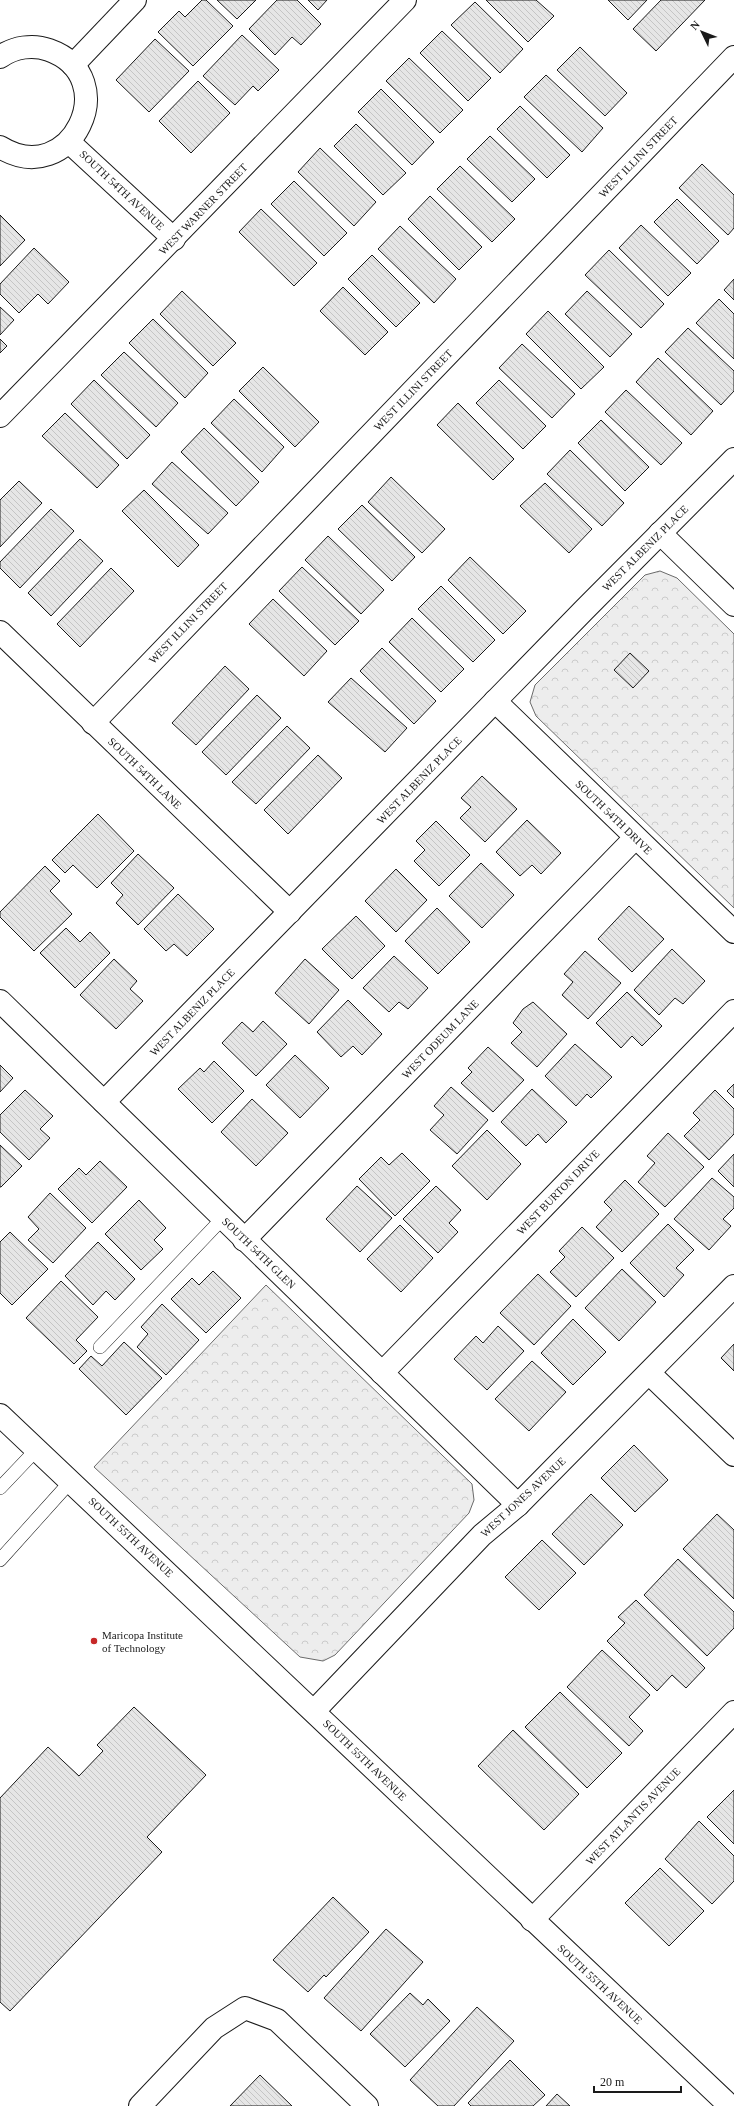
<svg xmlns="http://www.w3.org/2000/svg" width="734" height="2106" font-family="Georgia,serif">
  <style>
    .forest { fill: url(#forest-crowns); stroke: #6a6a6a }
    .building { fill: url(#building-back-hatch); stroke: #1a1a1a }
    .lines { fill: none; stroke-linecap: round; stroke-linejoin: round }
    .service-casing { stroke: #1a1a1a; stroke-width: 14 }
    .minor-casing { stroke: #1a1a1a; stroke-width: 24 }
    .service { stroke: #fff; stroke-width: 13 }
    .minor { stroke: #fff; stroke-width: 22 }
    .poi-dot { fill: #c62828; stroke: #fff; stroke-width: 1.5 }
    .labels { text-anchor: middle; stroke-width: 3; stroke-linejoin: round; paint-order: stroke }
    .street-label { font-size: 11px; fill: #1a1a1a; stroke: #fff }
    .poi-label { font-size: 11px; fill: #1a1a1a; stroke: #fff; text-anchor: start }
  </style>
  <defs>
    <pattern id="forest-crowns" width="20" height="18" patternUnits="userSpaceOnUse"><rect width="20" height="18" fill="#ededed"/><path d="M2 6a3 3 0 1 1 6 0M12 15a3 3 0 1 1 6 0" fill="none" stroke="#cbcbcb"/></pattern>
    <pattern id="building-back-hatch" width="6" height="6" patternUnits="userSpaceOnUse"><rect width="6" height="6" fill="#e6e6e6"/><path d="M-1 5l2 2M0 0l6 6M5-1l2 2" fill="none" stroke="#c5c5c5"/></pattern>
  </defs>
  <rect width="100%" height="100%" fill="#fff"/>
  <g class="forest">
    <path d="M 660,571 L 677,578 L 734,634 L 734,908 L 536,716 L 530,702 L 535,685 L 645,575 Z"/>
    <path d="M 266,1285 L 472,1484 L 474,1500 L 469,1513 L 335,1655 L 323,1661 L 300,1657 L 94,1467 Z"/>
  </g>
  <g class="building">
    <path d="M 202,0 L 206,0 L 233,26 L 193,66 L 158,32 L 179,11 L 185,17 Z"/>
    <path d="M 217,0 L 256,0 L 237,19 Z"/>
    <path d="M 277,0 L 297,0 L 321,24 L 301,45 L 292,37 L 275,55 L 249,29 Z"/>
    <path d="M 308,0 L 327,0 L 318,10 Z"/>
    <path d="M 486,0 L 536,0 L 554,16 L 528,42 Z"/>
    <path d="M 608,0 L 647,0 L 628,20 Z"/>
    <path d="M 661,0 L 705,0 L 656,51 L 633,29 Z"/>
    <path d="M 475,2 L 523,49 L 500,73 L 451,25 Z"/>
    <path d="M 442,31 L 491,78 L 468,101 L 420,53 Z"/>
    <path d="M 242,35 L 279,70 L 258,91 L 253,86 L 235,105 L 203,76 Z"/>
    <path d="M 155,39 L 189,71 L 149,112 L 116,80 Z"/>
    <path d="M 580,47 L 627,93 L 605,116 L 557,70 Z"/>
    <path d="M 409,58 L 463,110 L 440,133 L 386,81 Z"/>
    <path d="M 546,75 L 603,128 L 582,152 L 524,97 Z"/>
    <path d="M 198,81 L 230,113 L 191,153 L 159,121 Z"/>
    <path d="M 381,89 L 434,142 L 412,165 L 358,112 Z"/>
    <path d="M 520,106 L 570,155 L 547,178 L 497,129 Z"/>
    <path d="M 356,124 L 406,173 L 383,195 L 334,146 Z"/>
    <path d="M 490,136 L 535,179 L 512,202 L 467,159 Z"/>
    <path d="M 320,148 L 376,202 L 354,226 L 298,172 Z"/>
    <path d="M 702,164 L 734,195 L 734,228 L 728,235 L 679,188 Z"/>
    <path d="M 460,166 L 515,219 L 492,242 L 437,189 Z"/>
    <path d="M 294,181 L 347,233 L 324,256 L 271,204 Z"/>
    <path d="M 430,196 L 482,247 L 459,270 L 408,219 Z"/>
    <path d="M 677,199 L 719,241 L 697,264 L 654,222 Z"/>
    <path d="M 261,209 L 317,263 L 294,286 L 239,232 Z"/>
    <path d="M 0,215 L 25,240 L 0,266 Z"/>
    <path d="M 641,225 L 691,273 L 668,296 L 619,248 Z"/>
    <path d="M 400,226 L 456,279 L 434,303 L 378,249 Z"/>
    <path d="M 34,248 L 69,282 L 48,304 L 38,294 L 19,313 L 0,294 L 0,284 Z"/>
    <path d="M 609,250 L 664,304 L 641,328 L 585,275 Z"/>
    <path d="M 372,255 L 420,303 L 396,327 L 348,279 Z"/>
    <path d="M 734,279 L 734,300 L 724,290 Z"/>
    <path d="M 343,287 L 388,332 L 365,355 L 320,311 Z"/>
    <path d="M 182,291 L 236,343 L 213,366 L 160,314 Z"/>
    <path d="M 587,291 L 632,334 L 610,357 L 565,314 Z"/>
    <path d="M 719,299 L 734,314 L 734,359 L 696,323 Z"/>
    <path d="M 0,307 L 14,320 L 0,335 Z"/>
    <path d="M 548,311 L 604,367 L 581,389 L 526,334 Z"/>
    <path d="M 153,319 L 208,373 L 185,398 L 129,343 Z"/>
    <path d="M 688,328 L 734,371 L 734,391 L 721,405 L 665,352 Z"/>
    <path d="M 0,339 L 7,346 L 0,353 Z"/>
    <path d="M 522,344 L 575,394 L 552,418 L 499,368 Z"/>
    <path d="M 124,352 L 178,403 L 156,427 L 101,375 Z"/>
    <path d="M 658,358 L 713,411 L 691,435 L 636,382 Z"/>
    <path d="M 263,367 L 319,422 L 295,447 L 239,391 Z"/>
    <path d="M 94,380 L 150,435 L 127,459 L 71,404 Z"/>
    <path d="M 499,380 L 546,426 L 523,449 L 476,403 Z"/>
    <path d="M 626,390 L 682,443 L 661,465 L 605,412 Z"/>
    <path d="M 234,399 L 284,447 L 262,472 L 211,423 Z"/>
    <path d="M 458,403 L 514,459 L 493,480 L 437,425 Z"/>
    <path d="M 65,413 L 119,465 L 97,488 L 42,436 Z"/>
    <path d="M 601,420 L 649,467 L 625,491 L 578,443 Z"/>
    <path d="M 204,428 L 259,482 L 236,506 L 181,452 Z"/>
    <path d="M 570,450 L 624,503 L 602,526 L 547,474 Z"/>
    <path d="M 172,462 L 228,513 L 208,534 L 152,484 Z"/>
    <path d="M 391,477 L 445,529 L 422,553 L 368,502 Z"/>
    <path d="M 19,481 L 42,503 L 0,547 L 0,500 Z"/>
    <path d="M 545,483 L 592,529 L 569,553 L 520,506 Z"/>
    <path d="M 144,490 L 199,545 L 178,567 L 122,511 Z"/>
    <path d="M 362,505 L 415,557 L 392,581 L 338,529 Z"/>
    <path d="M 51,509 L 74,531 L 20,588 L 0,568 L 0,562 Z"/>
    <path d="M 328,536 L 384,590 L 361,614 L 305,560 Z"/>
    <path d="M 80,539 L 103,561 L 51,616 L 28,593 Z"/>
    <path d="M 470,557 L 526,611 L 503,634 L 448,580 Z"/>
    <path d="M 302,567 L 359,621 L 335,645 L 279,591 Z"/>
    <path d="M 111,568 L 134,591 L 80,647 L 57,624 Z"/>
    <path d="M 441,586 L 495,640 L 473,662 L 418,609 Z"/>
    <path d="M 273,599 L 327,651 L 304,676 L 249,624 Z"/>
    <path d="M 412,618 L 464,669 L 441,692 L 389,642 Z"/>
    <path d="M 382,648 L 436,701 L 414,724 L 360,671 Z"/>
    <path d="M 630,653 L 649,671 L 633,688 L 614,670 Z"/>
    <path d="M 225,666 L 249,689 L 196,745 L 172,723 Z"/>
    <path d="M 351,678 L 407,728 L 385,752 L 328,702 Z"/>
    <path d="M 257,695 L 281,718 L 226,775 L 202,752 Z"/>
    <path d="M 287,726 L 310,748 L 256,804 L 232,782 Z"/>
    <path d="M 318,755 L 342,778 L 288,834 L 264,810 Z"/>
    <path d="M 482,776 L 517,809 L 485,842 L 460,818 L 471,807 L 461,798 Z"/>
    <path d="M 98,814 L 134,851 L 97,888 L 73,865 L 65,873 L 52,860 Z"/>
    <path d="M 527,820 L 561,853 L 541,874 L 532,865 L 520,876 L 496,852 Z"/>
    <path d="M 436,821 L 470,855 L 439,886 L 414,861 L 425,850 L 416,841 Z"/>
    <path d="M 138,854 L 174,888 L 138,925 L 116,903 L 123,895 L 111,883 Z"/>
    <path d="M 481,863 L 514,895 L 482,928 L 449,896 Z"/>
    <path d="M 45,866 L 60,881 L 50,891 L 72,914 L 34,951 L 0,917 L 0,912 Z"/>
    <path d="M 396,869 L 427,900 L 396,932 L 365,901 Z"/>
    <path d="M 178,894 L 214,929 L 187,956 L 174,944 L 166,951 L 144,929 Z"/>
    <path d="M 629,906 L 664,939 L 632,972 L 598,939 Z"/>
    <path d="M 437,908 L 470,942 L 438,974 L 405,941 Z"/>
    <path d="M 356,916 L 385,946 L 352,979 L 322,949 Z"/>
    <path d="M 66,928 L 80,942 L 90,932 L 110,953 L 75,988 L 40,953 Z"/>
    <path d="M 672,949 L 705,981 L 683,1004 L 675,998 L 659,1015 L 634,990 Z"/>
    <path d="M 585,951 L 621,983 L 588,1019 L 562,995 L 573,982 L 564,974 Z"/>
    <path d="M 394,956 L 428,988 L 408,1009 L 399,1002 L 389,1012 L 363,988 Z"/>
    <path d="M 114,959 L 137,981 L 130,989 L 143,1001 L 116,1029 L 80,995 Z"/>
    <path d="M 305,959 L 339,990 L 309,1024 L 275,993 Z"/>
    <path d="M 627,992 L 662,1026 L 642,1046 L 632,1036 L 621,1048 L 596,1023 Z"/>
    <path d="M 348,1000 L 382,1034 L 362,1055 L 353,1046 L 341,1057 L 317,1032 Z"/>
    <path d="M 533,1002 L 567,1034 L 537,1067 L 511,1043 L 522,1032 L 513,1023 L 523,1009 Z"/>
    <path d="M 263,1021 L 287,1044 L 256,1076 L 222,1043 L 242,1022 L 253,1032 Z"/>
    <path d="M 575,1044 L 612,1077 L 591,1098 L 587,1094 L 576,1106 L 545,1076 Z"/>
    <path d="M 488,1047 L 524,1080 L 493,1112 L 461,1083 L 472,1072 L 468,1068 Z"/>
    <path d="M 295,1055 L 329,1088 L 300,1118 L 266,1085 Z"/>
    <path d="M 214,1061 L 244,1091 L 212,1123 L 178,1089 L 200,1068 L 204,1072 Z"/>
    <path d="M 0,1065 L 13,1078 L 0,1092 Z"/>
    <path d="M 734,1084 L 734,1098 L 727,1091 Z"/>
    <path d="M 451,1087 L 488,1120 L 457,1154 L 430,1130 L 444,1115 L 434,1106 Z"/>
    <path d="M 532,1089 L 567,1122 L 546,1143 L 538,1134 L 526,1146 L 501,1122 Z"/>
    <path d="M 25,1090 L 53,1116 L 40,1129 L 50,1138 L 29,1160 L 0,1132 L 0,1115 Z"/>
    <path d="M 715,1090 L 734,1109 L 734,1134 L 709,1160 L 684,1136 L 700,1120 L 693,1113 Z"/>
    <path d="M 252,1099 L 288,1133 L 256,1166 L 221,1132 Z"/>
    <path d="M 487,1130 L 521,1164 L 487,1200 L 452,1166 Z"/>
    <path d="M 668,1133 L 704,1167 L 665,1207 L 638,1182 L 655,1163 L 647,1156 Z"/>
    <path d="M 0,1145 L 22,1166 L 1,1187 L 0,1187 Z"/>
    <path d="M 402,1153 L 430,1181 L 395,1216 L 359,1179 L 381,1157 L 389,1165 Z"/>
    <path d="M 734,1154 L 734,1187 L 718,1171 Z"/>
    <path d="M 100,1161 L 127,1187 L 92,1223 L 58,1189 L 79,1168 L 86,1175 Z"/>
    <path d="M 712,1178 L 734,1197 L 734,1208 L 723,1219 L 731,1226 L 709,1250 L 674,1219 Z"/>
    <path d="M 625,1180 L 659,1214 L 622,1252 L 596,1227 L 612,1210 L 604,1202 Z"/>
    <path d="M 357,1186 L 392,1218 L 360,1252 L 326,1219 Z"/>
    <path d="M 436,1186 L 461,1210 L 449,1223 L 458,1232 L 438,1253 L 403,1219 Z"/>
    <path d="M 50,1193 L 86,1228 L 53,1263 L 28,1240 L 39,1229 L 28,1217 Z"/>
    <path d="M 139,1200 L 166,1228 L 154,1240 L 163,1249 L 141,1270 L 105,1234 Z"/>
    <path d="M 668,1224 L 694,1250 L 676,1268 L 684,1275 L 664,1297 L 630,1263 Z"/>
    <path d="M 400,1225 L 433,1258 L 401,1292 L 367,1259 Z"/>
    <path d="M 582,1227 L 614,1258 L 576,1297 L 550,1272 L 565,1257 L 559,1251 Z"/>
    <path d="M 10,1232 L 48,1269 L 12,1305 L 0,1293 L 0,1242 Z"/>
    <path d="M 98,1242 L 135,1279 L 115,1300 L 106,1291 L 93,1305 L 65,1276 Z"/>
    <path d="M 622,1269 L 656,1302 L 619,1341 L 585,1308 Z"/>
    <path d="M 213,1271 L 241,1298 L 206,1333 L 171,1299 L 192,1278 L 199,1285 Z"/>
    <path d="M 538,1274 L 571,1306 L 534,1345 L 500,1313 Z"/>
    <path d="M 61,1281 L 98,1317 L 76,1340 L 87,1351 L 74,1364 L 26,1318 Z"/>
    <path d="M 162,1304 L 199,1340 L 166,1375 L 137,1347 L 148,1334 L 141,1327 Z"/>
    <path d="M 573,1319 L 606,1352 L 573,1385 L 541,1353 Z"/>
    <path d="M 498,1326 L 524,1351 L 487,1390 L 454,1359 L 476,1336 L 483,1343 Z"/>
    <path d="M 124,1342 L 162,1378 L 126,1415 L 79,1369 L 91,1356 L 102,1366 Z"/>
    <path d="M 734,1344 L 734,1371 L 721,1358 Z"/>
    <path d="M 532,1361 L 566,1392 L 529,1431 L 495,1399 Z"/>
    <path d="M 634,1445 L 668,1480 L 635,1512 L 601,1478 Z"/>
    <path d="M 591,1494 L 623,1525 L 584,1565 L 552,1534 Z"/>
    <path d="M 717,1514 L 734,1530 L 734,1599 L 683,1549 Z"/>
    <path d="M 542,1540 L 576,1573 L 539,1610 L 505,1577 Z"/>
    <path d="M 678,1559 L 734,1612 L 734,1628 L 707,1656 L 644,1595 Z"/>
    <path d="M 636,1600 L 705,1668 L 686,1688 L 672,1675 L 657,1691 L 607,1641 L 625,1623 L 618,1617 Z"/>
    <path d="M 602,1650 L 650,1695 L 629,1717 L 643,1731 L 629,1746 L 567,1687 Z"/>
    <path d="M 560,1692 L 622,1753 L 587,1788 L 525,1727 Z"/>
    <path d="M 134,1707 L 206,1775 L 147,1837 L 162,1852 L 10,2011 L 0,2002 L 0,1798 L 48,1747 L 79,1776 L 103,1751 L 97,1745 Z"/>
    <path d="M 513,1730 L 579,1794 L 544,1830 L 478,1766 Z"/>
    <path d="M 734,1790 L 734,1844 L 707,1817 Z"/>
    <path d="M 699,1821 L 734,1856 L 734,1881 L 712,1904 L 665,1859 Z"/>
    <path d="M 660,1868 L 704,1911 L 669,1946 L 625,1903 Z"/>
    <path d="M 333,1897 L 369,1932 L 326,1977 L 324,1975 L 308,1992 L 273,1960 Z"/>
    <path d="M 386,1929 L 423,1962 L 361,2031 L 324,1998 Z"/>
    <path d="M 410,1993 L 423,2005 L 428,1999 L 450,2021 L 405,2067 L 370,2034 Z"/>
    <path d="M 477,2007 L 514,2041 L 454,2106 L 438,2106 L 410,2080 Z"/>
    <path d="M 510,2060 L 545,2095 L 533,2106 L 471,2106 L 468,2103 Z"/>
    <path d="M 260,2075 L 292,2106 L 230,2106 Z"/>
    <path d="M 557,2094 L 570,2106 L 546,2106 Z"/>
  </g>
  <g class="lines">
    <defs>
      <g id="service">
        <path d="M 100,1347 L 223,1218"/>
        <path d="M 0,1488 L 37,1449"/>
        <path d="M 0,1560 L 71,1481"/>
      </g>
      <g id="minor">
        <path d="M 0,57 C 14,47 33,44 49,50 C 125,77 71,191 0,147"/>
        <path d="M 73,65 L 135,0"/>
        <path d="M 69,142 L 174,239"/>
        <path d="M 0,416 L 405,0"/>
        <path d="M 660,533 L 734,605"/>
        <path d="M 0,632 L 290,912"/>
        <path d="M 495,701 L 734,932"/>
        <path d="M 93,723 L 734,57"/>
        <path d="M 0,1001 L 518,1505"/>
        <path d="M 104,1102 L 584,610 L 734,459"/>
        <path d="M 244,1240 L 635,838"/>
        <path d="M 382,1373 L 734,1011"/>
        <path d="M 649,1373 L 734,1455"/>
        <path d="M 0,1415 L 730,2106"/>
        <path d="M 314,1711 L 482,1535 L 518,1505 L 734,1286"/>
        <path d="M 532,1920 L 734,1712"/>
        <path d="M 140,2106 L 214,2028 L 245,2008 L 277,2020 L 367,2106"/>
      </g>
    </defs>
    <use href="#service" class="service-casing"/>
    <use href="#minor" class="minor-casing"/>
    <use href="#service" class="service"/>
    <use href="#minor" class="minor"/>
  </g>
  <circle class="poi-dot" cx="94" cy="1641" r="4"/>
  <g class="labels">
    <g class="street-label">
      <text transform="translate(638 157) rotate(-46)" y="4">WEST ILLINI STREET</text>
      <text transform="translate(122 190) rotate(43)" y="4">SOUTH 54TH AVENUE</text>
      <text transform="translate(203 209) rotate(-46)" y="4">WEST WARNER STREET</text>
      <text transform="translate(413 390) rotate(-46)" y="4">WEST ILLINI STREET</text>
      <text transform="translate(645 548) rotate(-45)" y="4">WEST ALBENIZ PLACE</text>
      <text transform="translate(188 623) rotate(-46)" y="4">WEST ILLINI STREET</text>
      <text transform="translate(145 773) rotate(44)" y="4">SOUTH 54TH LANE</text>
      <text transform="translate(419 780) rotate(-46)" y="4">WEST ALBENIZ PLACE</text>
      <text transform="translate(614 817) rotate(44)" y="4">SOUTH 54TH DRIVE</text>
      <text transform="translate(192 1012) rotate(-46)" y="4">WEST ALBENIZ PLACE</text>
      <text transform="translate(440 1039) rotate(-46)" y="4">WEST ODEUM LANE</text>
      <text transform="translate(558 1192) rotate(-46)" y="4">WEST BURTON DRIVE</text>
      <text transform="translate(259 1253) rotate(44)" y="4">SOUTH 54TH GLEN</text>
      <text transform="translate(523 1497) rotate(-43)" y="4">WEST JONES AVENUE</text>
      <text transform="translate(131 1537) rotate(43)" y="4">SOUTH 55TH AVENUE</text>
      <text transform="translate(365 1760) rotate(44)" y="4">SOUTH 55TH AVENUE</text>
      <text transform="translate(633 1816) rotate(-46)" y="4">WEST ATLANTIS AVENUE</text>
      <text transform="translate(600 1984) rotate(43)" y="4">SOUTH 55TH AVENUE</text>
    </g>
    <g class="poi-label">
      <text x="102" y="1639">Maricopa Institute<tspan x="102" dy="13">of Technology</tspan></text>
    </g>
  </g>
  <g transform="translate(702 32) rotate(313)" stroke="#ffffff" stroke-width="3" paint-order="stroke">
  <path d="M0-3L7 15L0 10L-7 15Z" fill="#1a1a1a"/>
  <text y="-6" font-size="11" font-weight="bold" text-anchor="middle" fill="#1a1a1a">N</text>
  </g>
  <path d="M594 2086v6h87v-6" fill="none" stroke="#1a1a1a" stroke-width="2"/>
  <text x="600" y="2086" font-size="12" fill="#1a1a1a" stroke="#ffffff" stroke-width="3" paint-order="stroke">20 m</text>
</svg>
